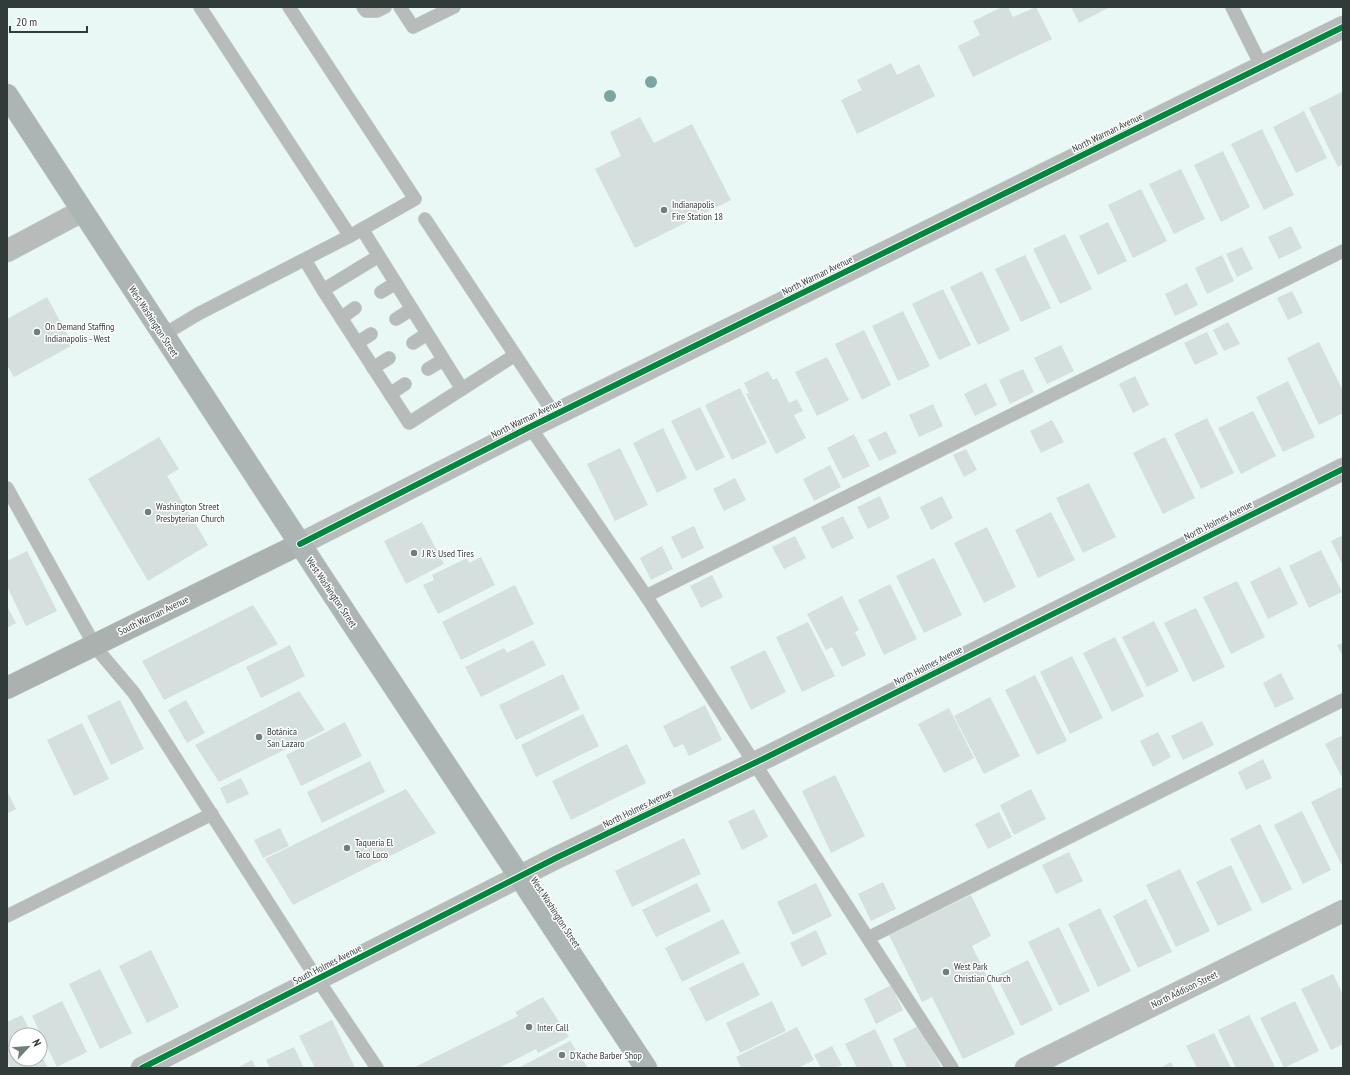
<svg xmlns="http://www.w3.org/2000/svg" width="1350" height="1075" font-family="'PT Sans Narrow',sans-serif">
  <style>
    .building { fill: #d5e0de }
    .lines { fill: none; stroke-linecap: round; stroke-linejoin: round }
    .service-casing { stroke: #cad5d3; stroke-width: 14 }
    .minor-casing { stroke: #cad5d3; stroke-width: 23 }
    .tertiary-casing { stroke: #cad5d3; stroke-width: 23 }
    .secondary-casing { stroke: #cad5d3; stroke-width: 23 }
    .primary-casing { stroke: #cad5d3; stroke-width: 23 }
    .service { stroke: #b7bcbb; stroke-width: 13 }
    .minor { stroke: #b7bcbb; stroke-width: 22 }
    .tertiary { stroke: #b7bcbb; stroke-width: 22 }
    .secondary { stroke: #abb1af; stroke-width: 22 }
    .primary { stroke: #adb5b4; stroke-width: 22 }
    .cycleway-casing { stroke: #fff; stroke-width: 8 }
    .cycleway { stroke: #00873e; stroke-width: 6 }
    .tree { fill: #7aa69f }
    .poi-dot { fill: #717e7b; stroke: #fff; stroke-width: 1.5 }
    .labels { text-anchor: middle; stroke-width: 3; stroke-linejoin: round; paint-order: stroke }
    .street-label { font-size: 10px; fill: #313c3a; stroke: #fff }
    .poi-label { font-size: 10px; fill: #313c3a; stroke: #fff; text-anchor: start }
  </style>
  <rect width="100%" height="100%" fill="#e9f8f5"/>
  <g class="building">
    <path d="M 1002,7 L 1008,7 L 1013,17 L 1036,7 L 1052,39 L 973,77 L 958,46 L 980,35 L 973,21 Z"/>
    <path d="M 1071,7 L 1110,7 L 1079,23 Z"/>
    <path d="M 891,63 L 897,75 L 919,64 L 935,96 L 857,134 L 841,100 L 862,90 L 857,80 Z"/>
    <path d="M 1342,92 L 1343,164 L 1338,167 L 1309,108 Z"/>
    <path d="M 1304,111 L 1327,158 L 1296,173 L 1273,127 Z"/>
    <path d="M 640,117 L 654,143 L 692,124 L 731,200 L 635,248 L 595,169 L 621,156 L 610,132 Z"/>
    <path d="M 1262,129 L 1294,195 L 1264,210 L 1231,144 Z"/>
    <path d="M 1223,151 L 1250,207 L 1221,222 L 1194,165 Z"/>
    <path d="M 1181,169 L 1205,219 L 1174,234 L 1149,184 Z"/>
    <path d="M 1141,189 L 1167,241 L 1133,258 L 1108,205 Z"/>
    <path d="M 1108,222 L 1127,261 L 1098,275 L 1079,236 Z"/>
    <path d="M 1291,226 L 1302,248 L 1279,259 L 1268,237 Z"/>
    <path d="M 1065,234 L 1092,289 L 1060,304 L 1033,249 Z"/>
    <path d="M 1242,247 L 1253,269 L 1237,277 L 1226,254 Z"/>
    <path d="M 1025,255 L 1051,308 L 1021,322 L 995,269 Z"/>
    <path d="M 1222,255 L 1234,281 L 1207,294 L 1195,268 Z"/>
    <path d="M 982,271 L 1010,330 L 978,345 L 950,287 Z"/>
    <path d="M 1187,283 L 1198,305 L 1175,316 L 1165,294 Z"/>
    <path d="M 943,289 L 971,345 L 939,360 L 912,304 Z"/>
    <path d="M 1292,291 L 1303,313 L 1288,320 L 1277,298 Z"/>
    <path d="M 47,297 L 73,345 L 14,377 L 7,365 L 7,319 Z"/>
    <path d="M 903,311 L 930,366 L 898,381 L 872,326 Z"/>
    <path d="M 1228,322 L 1240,344 L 1224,351 L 1213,330 Z"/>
    <path d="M 864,330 L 891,385 L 862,400 L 835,344 Z"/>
    <path d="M 1207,332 L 1218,354 L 1195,365 L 1184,343 Z"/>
    <path d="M 1319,342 L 1343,391 L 1343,413 L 1319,425 L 1287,358 Z"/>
    <path d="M 1061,345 L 1074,371 L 1047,384 L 1034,358 Z"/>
    <path d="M 827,357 L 849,400 L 817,416 L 795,372 Z"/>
    <path d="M 1023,369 L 1034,392 L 1010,404 L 999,380 Z"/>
    <path d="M 768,371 L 773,380 L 777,378 L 789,403 L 797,399 L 803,411 L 794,415 L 806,438 L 776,454 L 746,394 L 749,393 L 744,383 Z"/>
    <path d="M 1135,376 L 1149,405 L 1133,413 L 1119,384 Z"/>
    <path d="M 1288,381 L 1315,437 L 1283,452 L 1256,397 Z"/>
    <path d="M 986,383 L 997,405 L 975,416 L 964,394 Z"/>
    <path d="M 740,388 L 767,443 L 732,460 L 705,405 Z"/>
    <path d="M 933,404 L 943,426 L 919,437 L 909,415 Z"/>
    <path d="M 700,407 L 725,457 L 696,471 L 671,421 Z"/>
    <path d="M 1253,411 L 1276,456 L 1241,474 L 1218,428 Z"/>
    <path d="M 1207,418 L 1234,473 L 1201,489 L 1174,434 Z"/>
    <path d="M 1052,420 L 1064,442 L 1041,453 L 1030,431 Z"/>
    <path d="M 663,428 L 687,478 L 657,493 L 633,443 Z"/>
    <path d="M 886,431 L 897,453 L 879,461 L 868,440 Z"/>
    <path d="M 854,434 L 870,466 L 843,479 L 827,448 Z"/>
    <path d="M 159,437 L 179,469 L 167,476 L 208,545 L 148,581 L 88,479 Z"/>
    <path d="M 1165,437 L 1195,498 L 1163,514 L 1133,453 Z"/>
    <path d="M 620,448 L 648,505 L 615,521 L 587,464 Z"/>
    <path d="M 966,449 L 977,470 L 964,477 L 953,455 Z"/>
    <path d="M 830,465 L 841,487 L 814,501 L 803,479 Z"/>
    <path d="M 735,478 L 746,500 L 724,511 L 713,489 Z"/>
    <path d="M 1089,483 L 1116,537 L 1083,553 L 1056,498 Z"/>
    <path d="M 880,496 L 890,518 L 868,529 L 857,507 Z"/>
    <path d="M 942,496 L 953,518 L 931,530 L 920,507 Z"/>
    <path d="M 1051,512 L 1075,560 L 1038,578 L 1015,530 Z"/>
    <path d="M 843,516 L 854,538 L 832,549 L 821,527 Z"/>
    <path d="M 422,522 L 444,564 L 406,584 L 384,541 Z"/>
    <path d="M 694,526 L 704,548 L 682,559 L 671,537 Z"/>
    <path d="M 987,527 L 1016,587 L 984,603 L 954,543 Z"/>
    <path d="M 1343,535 L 1343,566 L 1331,541 Z"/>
    <path d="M 795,536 L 806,558 L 784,569 L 772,547 Z"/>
    <path d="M 662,546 L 673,569 L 651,580 L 640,558 Z"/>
    <path d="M 1321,550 L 1342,592 L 1309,608 L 1289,566 Z"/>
    <path d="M 27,551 L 57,611 L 26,626 L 7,586 L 7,561 Z"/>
    <path d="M 481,557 L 495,585 L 438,614 L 423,585 L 434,580 L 432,575 L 467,558 L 469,563 Z"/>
    <path d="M 934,558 L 962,615 L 924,633 L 896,576 Z"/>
    <path d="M 1280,567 L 1298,604 L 1268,619 L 1250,582 Z"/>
    <path d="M 712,575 L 723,597 L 701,608 L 690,586 Z"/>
    <path d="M 1237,581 L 1265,637 L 1231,654 L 1203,597 Z"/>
    <path d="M 890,584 L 917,639 L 884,655 L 858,600 Z"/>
    <path d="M 515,585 L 534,624 L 461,660 L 442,622 Z"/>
    <path d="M 842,596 L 859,630 L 855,632 L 866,655 L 842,667 L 832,647 L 826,650 L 807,614 Z"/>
    <path d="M 253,605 L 278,644 L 164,700 L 142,661 Z"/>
    <path d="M 7,606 L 16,623 L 7,628 Z"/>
    <path d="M 1196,608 L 1225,667 L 1193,682 L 1164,623 Z"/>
    <path d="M 1154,621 L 1179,671 L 1147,687 L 1122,637 Z"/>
    <path d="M 808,622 L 835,676 L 802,692 L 776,637 Z"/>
    <path d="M 1115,637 L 1144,696 L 1112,712 L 1083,653 Z"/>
    <path d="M 533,640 L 546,665 L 481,697 L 465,667 L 504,648 L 507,653 Z"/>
    <path d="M 1343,643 L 1343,657 L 1337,645 Z"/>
    <path d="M 290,645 L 305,676 L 261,698 L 246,667 Z"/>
    <path d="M 765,650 L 786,692 L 751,710 L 730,667 Z"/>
    <path d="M 1072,656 L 1103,718 L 1070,734 L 1040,672 Z"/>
    <path d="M 1281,673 L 1294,699 L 1275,708 L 1263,683 Z"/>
    <path d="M 563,674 L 580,709 L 516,740 L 499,705 Z"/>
    <path d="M 1035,675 L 1067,741 L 1037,755 L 1005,690 Z"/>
    <path d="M 299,691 L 325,730 L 219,782 L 195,745 Z"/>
    <path d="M 990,697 L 1020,756 L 984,774 L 954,716 Z"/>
    <path d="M 120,700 L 144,749 L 111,765 L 87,716 Z"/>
    <path d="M 186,700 L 205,733 L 187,743 L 168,710 Z"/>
    <path d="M 705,705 L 722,740 L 689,756 L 683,744 L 674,748 L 663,726 Z"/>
    <path d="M 949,708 L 974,758 L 944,773 L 918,724 Z"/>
    <path d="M 583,714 L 599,746 L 536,777 L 521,745 Z"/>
    <path d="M 1202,721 L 1214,745 L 1183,760 L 1171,736 Z"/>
    <path d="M 345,722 L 362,756 L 301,786 L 286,755 L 302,747 L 301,745 Z"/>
    <path d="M 82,723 L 109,779 L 74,796 L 47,740 Z"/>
    <path d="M 1158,732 L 1171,757 L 1153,767 L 1140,741 Z"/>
    <path d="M 1343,735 L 1343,775 L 1341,776 L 1325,744 Z"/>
    <path d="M 627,744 L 646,783 L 571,820 L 552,781 Z"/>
    <path d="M 1263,759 L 1272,778 L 1246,790 L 1238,772 Z"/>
    <path d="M 370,761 L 385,792 L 322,823 L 307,792 Z"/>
    <path d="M 835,775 L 865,836 L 831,853 L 802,791 Z"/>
    <path d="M 241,778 L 249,794 L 227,804 L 220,788 Z"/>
    <path d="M 1341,787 L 1343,792 L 1343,863 L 1341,864 L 1311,802 Z"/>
    <path d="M 406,789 L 436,833 L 293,905 L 265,859 Z"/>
    <path d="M 1031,789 L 1046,819 L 1014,835 L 1000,805 Z"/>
    <path d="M 7,791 L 16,809 L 7,814 Z"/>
    <path d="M 754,809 L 768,837 L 742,850 L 728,821 Z"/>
    <path d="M 1302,811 L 1331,870 L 1303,884 L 1274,825 Z"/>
    <path d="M 999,812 L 1012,837 L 988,849 L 975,824 Z"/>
    <path d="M 1260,824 L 1292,889 L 1262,904 L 1230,839 Z"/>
    <path d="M 280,828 L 289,846 L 263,858 L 254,840 Z"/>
    <path d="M 684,838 L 701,874 L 632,907 L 615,871 Z"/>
    <path d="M 1069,852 L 1083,881 L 1056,894 L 1042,865 Z"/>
    <path d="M 1231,865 L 1252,910 L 1218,926 L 1196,882 Z"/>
    <path d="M 1180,869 L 1210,931 L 1176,947 L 1146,885 Z"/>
    <path d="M 883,882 L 896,909 L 871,921 L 858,894 Z"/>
    <path d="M 697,883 L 711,911 L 656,937 L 642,910 Z"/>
    <path d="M 816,883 L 832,916 L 793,935 L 777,902 Z"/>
    <path d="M 971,895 L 991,936 L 972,946 L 1015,1034 L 963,1059 L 932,997 L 922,1002 L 889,935 Z"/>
    <path d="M 1146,899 L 1172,952 L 1138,968 L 1113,916 Z"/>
    <path d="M 1100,908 L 1131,971 L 1098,987 L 1068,924 Z"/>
    <path d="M 723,919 L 740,953 L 682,982 L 665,948 Z"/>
    <path d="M 1059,927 L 1090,991 L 1059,1006 L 1028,942 Z"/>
    <path d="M 816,930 L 827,954 L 802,967 L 790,943 Z"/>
    <path d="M 151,950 L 179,1007 L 147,1023 L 119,966 Z"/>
    <path d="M 1028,960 L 1053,1010 L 1021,1026 L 996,976 Z"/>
    <path d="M 743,962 L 760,995 L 706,1022 L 689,988 Z"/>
    <path d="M 100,969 L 132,1033 L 100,1049 L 69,984 Z"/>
    <path d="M 1333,974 L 1343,995 L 1343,1044 L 1331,1050 L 1301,989 Z"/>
    <path d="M 891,985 L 903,1010 L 876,1024 L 864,999 Z"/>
    <path d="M 543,997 L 569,1037 L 538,1053 L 536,1049 L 499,1068 L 413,1068 L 518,1016 L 515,1012 Z"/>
    <path d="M 62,1001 L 87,1052 L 57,1067 L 32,1016 Z"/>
    <path d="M 772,1001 L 786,1031 L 740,1053 L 726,1023 Z"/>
    <path d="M 1295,1001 L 1319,1051 L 1284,1068 L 1260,1018 Z"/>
    <path d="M 22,1015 L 32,1035 L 16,1035 L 16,1059 L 40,1059 L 40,1052 L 48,1068 L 10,1068 L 7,1061 L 7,1022 Z"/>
    <path d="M 1249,1015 L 1275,1067 L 1273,1068 L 1236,1068 L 1218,1030 Z"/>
    <path d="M 332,1020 L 355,1068 L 315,1068 L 299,1036 Z"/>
    <path d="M 920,1025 L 941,1067 L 940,1068 L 907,1068 L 893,1039 Z"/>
    <path d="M 797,1027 L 814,1060 L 798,1068 L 741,1068 L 736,1057 Z"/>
    <path d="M 875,1029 L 894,1068 L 857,1068 L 845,1044 Z"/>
    <path d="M 1214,1033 L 1231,1068 L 1197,1068 L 1186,1046 Z"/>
    <path d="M 570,1041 L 588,1068 L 518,1068 Z"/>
    <path d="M 832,1046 L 842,1065 L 836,1068 L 821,1068 L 814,1055 Z"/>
    <path d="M 294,1047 L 304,1068 L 270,1068 L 266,1060 Z"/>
    <path d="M 252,1060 L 256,1068 L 237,1068 Z"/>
    <path d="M 1171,1062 L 1174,1068 L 1160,1068 Z"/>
  </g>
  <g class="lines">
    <defs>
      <g id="service">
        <path d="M 200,7 L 350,236 L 415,199 L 289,7"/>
        <path d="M 363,7 L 366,11 L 377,11 L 385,7"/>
        <path d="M 400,7 L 413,27 L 454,7"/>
        <path d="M 1232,7 L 1262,67"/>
        <path d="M 425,219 L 555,415"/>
        <path d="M 362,229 L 462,389 L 409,423 L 323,290 L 379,256"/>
        <path d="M 305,260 L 323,290"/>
        <path d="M 381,292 L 396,283"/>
        <path d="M 341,318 L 355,308"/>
        <path d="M 396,319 L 412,309"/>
        <path d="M 163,335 L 198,314 L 350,236"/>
        <path d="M 357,343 L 371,334"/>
        <path d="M 413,343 L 427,334"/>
        <path d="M 373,368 L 389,358"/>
        <path d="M 428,369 L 443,360"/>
        <path d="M 462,389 L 515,355"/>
        <path d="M 390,394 L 405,384"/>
        <path d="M 530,427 L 646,596 L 1343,251"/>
        <path d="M 7,488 L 96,648 L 134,693 L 308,965 L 377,1068"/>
        <path d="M 646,596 L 952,1068"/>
        <path d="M 7,916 L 212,814"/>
        <path d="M 868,938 L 1343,700"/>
      </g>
      <g id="minor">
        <path d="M 7,251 L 82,211"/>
        <path d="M 142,1068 L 556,858 L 765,758 L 1343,469"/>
        <path d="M 1026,1068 L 1343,911"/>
      </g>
      <path id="tertiary" d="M 300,544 L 530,427 L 1343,27"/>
      <path id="secondary" d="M 7,688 L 300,544"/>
      <path id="primary" d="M 7,95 L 321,576 L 646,1068"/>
    </defs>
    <use href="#service" class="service-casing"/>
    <use href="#minor" class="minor-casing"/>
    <use href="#tertiary" class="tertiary-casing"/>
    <use href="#secondary" class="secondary-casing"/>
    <use href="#primary" class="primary-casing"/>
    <use href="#service" class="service"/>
    <use href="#minor" class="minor"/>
    <use href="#tertiary" class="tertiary"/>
    <use href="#secondary" class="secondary"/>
    <use href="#primary" class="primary"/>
    <defs>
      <g id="cycleway">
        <path d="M 300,544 L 530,427 L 1343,27"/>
        <path d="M 142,1068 L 556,858 L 765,758 L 1343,469"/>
      </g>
    </defs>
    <use href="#cycleway" class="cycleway-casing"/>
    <use href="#cycleway" class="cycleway"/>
  </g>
  <g class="tree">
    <circle cx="651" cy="82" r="6"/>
    <circle cx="610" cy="96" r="6"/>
  </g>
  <g class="poi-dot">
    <circle cx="664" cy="210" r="4"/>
    <circle cx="37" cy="332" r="4"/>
    <circle cx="148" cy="512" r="4"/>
    <circle cx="414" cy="553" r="4"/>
    <circle cx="259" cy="737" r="4"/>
    <circle cx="347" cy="848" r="4"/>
    <circle cx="946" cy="972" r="4"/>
    <circle cx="529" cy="1027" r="4"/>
    <circle cx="562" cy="1055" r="4"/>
  </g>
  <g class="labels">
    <g class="street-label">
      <text transform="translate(1107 132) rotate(-26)" y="4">North Warman Avenue</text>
      <text transform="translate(817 275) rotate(-26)" y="4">North Warman Avenue</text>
      <text transform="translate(154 321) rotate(57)" y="4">West Washington Street</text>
      <text transform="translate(526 418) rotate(-26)" y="4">North Warman Avenue</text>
      <text transform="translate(1218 520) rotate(-27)" y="4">North Holmes Avenue</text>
      <text transform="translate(332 592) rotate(56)" y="4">West Washington Street</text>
      <text transform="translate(153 615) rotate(-26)" y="4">South Warman Avenue</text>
      <text transform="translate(928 665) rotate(-27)" y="4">North Holmes Avenue</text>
      <text transform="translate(637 808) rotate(-26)" y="4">North Holmes Avenue</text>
      <text transform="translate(556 912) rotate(57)" y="4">West Washington Street</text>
      <text transform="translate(327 964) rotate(-27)" y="4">South Holmes Avenue</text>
      <text transform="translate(1184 989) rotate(-26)" y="4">North Addison Street</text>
    </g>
    <g class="poi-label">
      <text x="672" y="208">Indianapolis<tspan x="672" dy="12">Fire Station 18</tspan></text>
      <text x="45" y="330">On Demand Staffing<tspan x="45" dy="12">Indianapolis - West</tspan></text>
      <text x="156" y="510">Washington Street<tspan x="156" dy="12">Presbyterian Church</tspan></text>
      <text x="422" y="557">J R's Used Tires</text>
      <text x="267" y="735">Botánica<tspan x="267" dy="12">San Lazaro</tspan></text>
      <text x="355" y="846">Taqueria El<tspan x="355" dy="12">Taco Loco</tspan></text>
      <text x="954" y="970">West Park<tspan x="954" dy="12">Christian Church</tspan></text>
      <text x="537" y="1031">Inter Call</text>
      <text x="570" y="1059">D'Kache Barber Shop</text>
    </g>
  </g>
  <rect width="1350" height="1075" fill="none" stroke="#313c3a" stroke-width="16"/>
  <g transform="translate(28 1047) rotate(64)"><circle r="19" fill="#ffffff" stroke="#adb1b0"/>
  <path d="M0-3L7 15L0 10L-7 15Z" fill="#717e7b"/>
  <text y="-6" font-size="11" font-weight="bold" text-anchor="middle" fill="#313c3a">N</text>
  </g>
  <path d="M10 26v6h77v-6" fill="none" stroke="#313c3a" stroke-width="2"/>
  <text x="16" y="26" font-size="12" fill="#313c3a" stroke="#ffffff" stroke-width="3" paint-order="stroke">20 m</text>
</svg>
